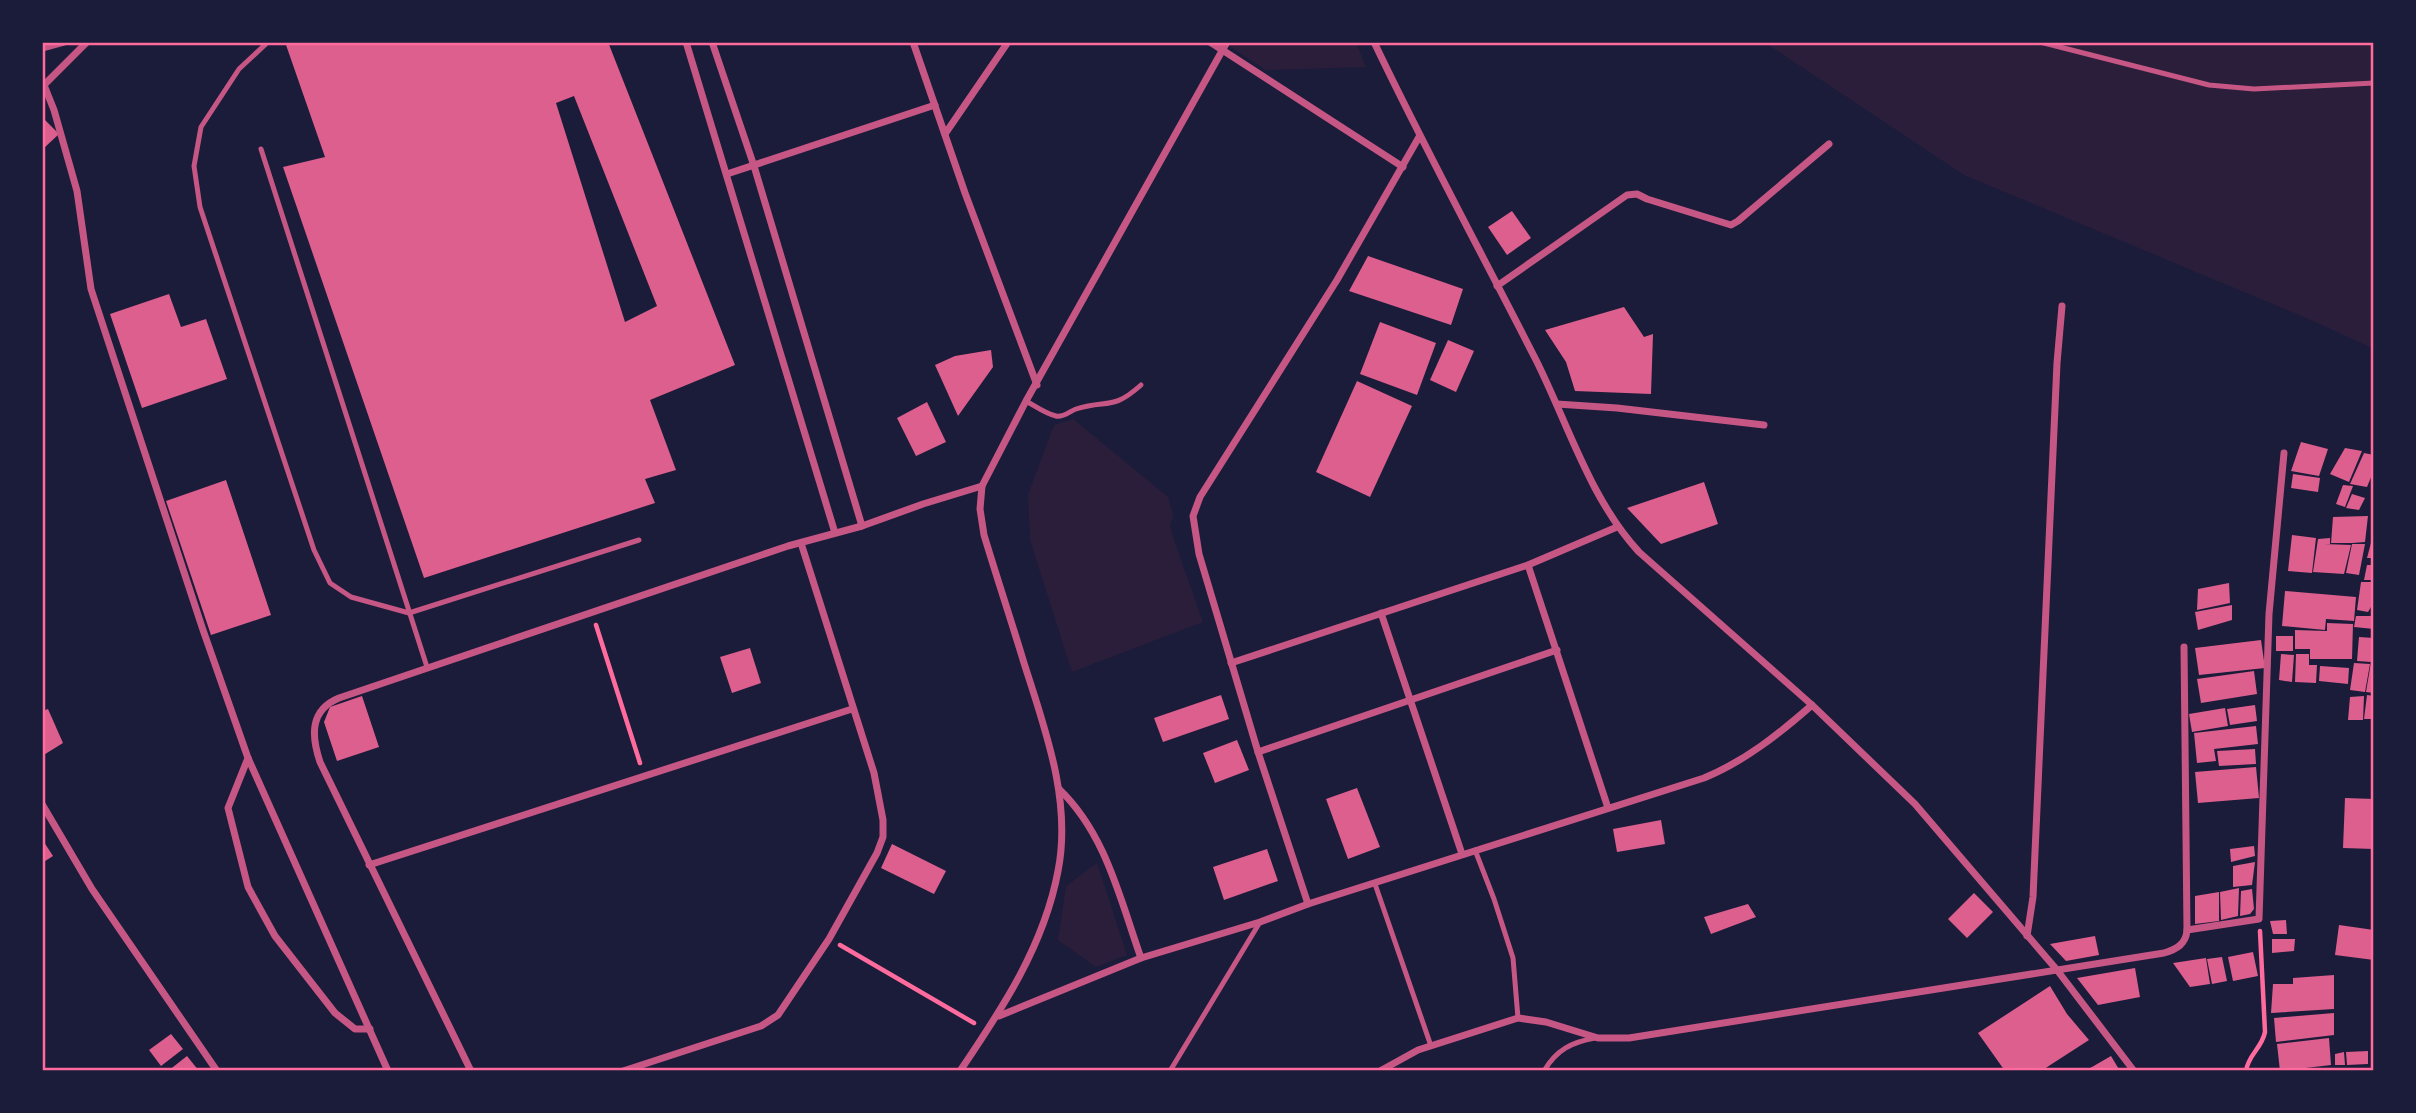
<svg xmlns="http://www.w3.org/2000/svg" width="2416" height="1113" font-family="'Exo 2',sans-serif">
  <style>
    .green { fill: #2a1e3b }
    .building { fill: #dd5f8e; fill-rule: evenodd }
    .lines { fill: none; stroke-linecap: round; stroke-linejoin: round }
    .path { stroke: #ff6b9d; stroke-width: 4.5 }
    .service { stroke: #c65784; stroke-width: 5 }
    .minor { stroke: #c65784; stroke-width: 7 }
    .neatline { fill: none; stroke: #ff6b9d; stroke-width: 2.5 }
  </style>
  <rect width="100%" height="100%" fill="#1b1b3a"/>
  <g class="green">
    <path d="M 1227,42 L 1356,42 L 1366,67 L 1266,70 L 1226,44 Z"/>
    <path d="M 1764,42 L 2374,42 L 2374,349 L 2311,320 L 1964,175 Z"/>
    <path d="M 1073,419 L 1168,497 L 1173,515 L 1170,526 L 1173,537 L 1203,622 L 1072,672 L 1030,540 L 1028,495 L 1054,425 Z"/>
    <path d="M 1097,863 L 1127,955 L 1096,967 L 1058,940 L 1066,886 Z"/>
  </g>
  <g class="building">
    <path d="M 285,42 L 608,42 L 735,365 L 650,400 L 676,470 L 645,479 L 655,503 L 424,578 L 283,167 L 325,157 ZM 574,96 L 657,306 L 625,322 L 556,103 Z"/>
    <path d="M 42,117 L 59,134 L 43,149 L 42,148 Z"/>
    <path d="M 1512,211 L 1531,238 L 1507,255 L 1488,227 Z"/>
    <path d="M 1368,256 L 1463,289 L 1451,325 L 1349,291 Z"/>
    <path d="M 169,294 L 181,327 L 206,319 L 227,379 L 142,408 L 110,314 Z"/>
    <path d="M 1624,307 L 1644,337 L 1653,334 L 1651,394 L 1575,391 L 1566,362 L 1545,330 Z"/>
    <path d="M 1380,322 L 1436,343 L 1417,395 L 1360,374 Z"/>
    <path d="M 1448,340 L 1474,351 L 1456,392 L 1430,380 Z"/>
    <path d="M 991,350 L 993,367 L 958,416 L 935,365 L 955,356 Z"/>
    <path d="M 1357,381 L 1412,406 L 1370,497 L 1316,472 Z"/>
    <path d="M 927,402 L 946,442 L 916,456 L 897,418 Z"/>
    <path d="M 2301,442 L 2328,449 L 2319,476 L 2291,471 Z"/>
    <path d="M 2345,448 L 2362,451 L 2349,482 L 2330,474 Z"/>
    <path d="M 2364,453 L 2374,455 L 2374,470 L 2367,487 L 2350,484 Z"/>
    <path d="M 2293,474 L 2320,478 L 2318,492 L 2291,488 Z"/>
    <path d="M 226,480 L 271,615 L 211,635 L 166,501 Z"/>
    <path d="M 1704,482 L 1718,524 L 1661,544 L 1627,508 Z"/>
    <path d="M 2343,485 L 2353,486 L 2345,507 L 2336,504 Z"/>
    <path d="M 2352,494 L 2365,498 L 2359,510 L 2346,508 Z"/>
    <path d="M 2368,516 L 2365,542 L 2352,543 L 2352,539 L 2352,543 L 2331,543 L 2333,517 Z"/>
    <path d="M 2292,535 L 2316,538 L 2312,573 L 2288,571 Z"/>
    <path d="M 2330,538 L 2330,544 L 2324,544 L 2351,545 L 2344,574 L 2313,572 L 2318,539 Z"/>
    <path d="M 2372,539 L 2374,540 L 2374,558 L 2367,558 Z"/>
    <path d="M 2352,544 L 2365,544 L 2359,575 L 2346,573 Z"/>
    <path d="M 2367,565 L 2374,565 L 2374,580 L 2364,580 Z"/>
    <path d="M 2361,582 L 2374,582 L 2374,602 L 2368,612 L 2357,610 Z"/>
    <path d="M 2229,583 L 2230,603 L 2197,610 L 2198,589 Z"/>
    <path d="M 2285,591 L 2356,597 L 2354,621 L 2326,619 L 2325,630 L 2282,626 Z"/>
    <path d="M 2232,605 L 2232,620 L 2198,630 L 2195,612 Z"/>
    <path d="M 2356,616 L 2374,616 L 2374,629 L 2354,627 Z"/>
    <path d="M 2327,623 L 2353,624 L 2352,659 L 2310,659 L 2310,649 L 2295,649 L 2295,630 L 2327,631 Z"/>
    <rect x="2276" y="636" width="17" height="15"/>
    <path d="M 2359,637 L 2374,638 L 2374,693 L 2366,692 L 2371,662 L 2357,661 Z"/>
    <path d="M 2261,640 L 2265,668 L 2199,675 L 2195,648 Z"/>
    <path d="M 750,648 L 761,683 L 732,693 L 720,657 Z"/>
    <path d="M 2281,654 L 2294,655 L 2292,682 L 2279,680 Z"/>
    <path d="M 2296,654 L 2309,654 L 2309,665 L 2317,665 L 2316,683 L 2295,682 Z"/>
    <path d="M 2354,663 L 2370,664 L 2365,692 L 2350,690 Z"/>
    <path d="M 2320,666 L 2349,668 L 2348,684 L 2319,681 Z"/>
    <path d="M 2254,671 L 2257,694 L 2201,703 L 2197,679 Z"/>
    <path d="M 1221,695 L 1229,719 L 1163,742 L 1154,718 Z"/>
    <path d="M 2367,695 L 2374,696 L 2374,719 L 2364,719 Z"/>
    <path d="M 362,696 L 379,747 L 337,761 L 324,722 L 330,707 Z"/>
    <path d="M 2364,696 L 2363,720 L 2348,720 L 2350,697 Z"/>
    <path d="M 2255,705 L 2257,721 L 2230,725 L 2227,709 Z"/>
    <path d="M 2225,708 L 2228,726 L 2192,732 L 2189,714 Z"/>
    <path d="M 48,709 L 63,743 L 42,756 L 42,711 Z"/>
    <path d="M 2256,726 L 2258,744 L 2214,749 L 2216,761 L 2197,763 L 2194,733 Z"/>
    <path d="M 1237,740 L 1249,770 L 1215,783 L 1203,753 Z"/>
    <path d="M 2255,749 L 2256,764 L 2219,766 L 2217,751 Z"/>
    <path d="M 2256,767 L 2259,798 L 2198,803 L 2195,772 Z"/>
    <path d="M 1357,788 L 1380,847 L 1348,859 L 1326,799 Z"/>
    <path d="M 2345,798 L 2374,799 L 2374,849 L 2343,848 Z"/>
    <path d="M 1661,820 L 1665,844 L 1617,852 L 1613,829 Z"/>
    <path d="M 42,839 L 53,856 L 42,863 Z"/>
    <path d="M 892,844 L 946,871 L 934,894 L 881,868 Z"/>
    <path d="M 2254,846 L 2255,856 L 2231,862 L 2230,849 Z"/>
    <path d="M 1267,849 L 1278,881 L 1224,900 L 1213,867 Z"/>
    <path d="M 2255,862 L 2252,885 L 2233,887 L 2233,866 Z"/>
    <path d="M 2239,888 L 2238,916 L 2221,920 L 2220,892 Z"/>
    <path d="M 2252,889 L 2254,909 L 2250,914 L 2240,916 L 2241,891 Z"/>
    <path d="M 2219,892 L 2219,921 L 2195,924 L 2195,896 Z"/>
    <path d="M 1974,893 L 1993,912 L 1967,938 L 1948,919 Z"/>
    <path d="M 1748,904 L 1756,917 L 1711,934 L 1704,917 Z"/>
    <path d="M 2286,920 L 2287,934 L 2273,934 L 2270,921 Z"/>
    <path d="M 2339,925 L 2374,930 L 2374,960 L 2335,955 Z"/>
    <path d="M 2095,936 L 2099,955 L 2066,961 L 2050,944 Z"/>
    <path d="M 2272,939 L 2295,939 L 2294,951 L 2272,953 Z"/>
    <path d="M 2253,952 L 2258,976 L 2233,981 L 2228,957 Z"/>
    <path d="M 2222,957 L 2227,981 L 2212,984 L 2207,959 Z"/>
    <path d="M 2206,958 L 2210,984 L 2190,987 L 2173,963 Z"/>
    <path d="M 2135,968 L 2140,997 L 2098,1005 L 2077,978 Z"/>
    <path d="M 2334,975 L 2334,1009 L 2271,1013 L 2273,984 L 2293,984 L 2293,978 Z"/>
    <path d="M 2050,986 L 2067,1014 L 2089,1040 L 2041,1071 L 2005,1071 L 1978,1033 Z"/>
    <path d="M 2334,1013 L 2334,1035 L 2276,1042 L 2274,1018 Z"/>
    <path d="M 171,1034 L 183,1049 L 161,1066 L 149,1050 Z"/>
    <path d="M 2329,1038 L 2331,1065 L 2280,1071 L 2277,1044 Z"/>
    <path d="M 2368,1051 L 2368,1064 L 2347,1065 L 2346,1052 Z"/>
    <path d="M 2344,1052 L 2345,1065 L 2335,1065 L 2335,1054 Z"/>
    <path d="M 187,1056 L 199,1071 L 168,1071 Z"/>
    <path d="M 2111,1056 L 2120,1071 L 2085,1071 Z"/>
  </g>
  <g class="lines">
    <g class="path">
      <path d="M 596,625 L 640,763"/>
      <path d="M 840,945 L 974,1023"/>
      <path d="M 2246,1071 C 2248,1055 2262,1048 2265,1032 L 2260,931"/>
    </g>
    <g class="service">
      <path d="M 268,42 L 239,69 L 201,127 L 194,166 L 200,207 L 314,550 L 330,583 L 351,597 L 409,613 L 639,540"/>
      <path d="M 2040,42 L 2209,85 L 2254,89 L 2374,83"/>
      <path d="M 261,149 L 427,667"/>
      <path d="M 1026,401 C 1035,406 1046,414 1056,416 C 1063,418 1070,411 1076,409 C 1108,399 1112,411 1141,385"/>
      <path d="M 1475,850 L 1494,899 L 1513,958 L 1518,1018"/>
      <path d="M 1375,884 L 1431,1046"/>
      <path d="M 1170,1071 L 1260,922"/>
      <path d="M 1544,1071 C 1556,1050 1572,1042 1595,1038"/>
    </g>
    <g class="minor">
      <path d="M 686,42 L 835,533"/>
      <path d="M 712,42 L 754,166 L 862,526"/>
      <path d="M 913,42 L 965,193 L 1037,385"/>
      <path d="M 1210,42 L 1403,167"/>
      <path d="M 1374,42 C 1425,149 1482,254 1536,360 C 1568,424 1590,499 1639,552 L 1812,705 L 1915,804 L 2057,970 L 2134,1071"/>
      <path d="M 42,48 L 64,42"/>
      <path d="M 42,80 L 54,110 L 77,191 L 91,289 L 203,630 L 248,758 L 388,1071"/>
      <path d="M 43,86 L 87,42"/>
      <path d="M 945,134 L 1008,42"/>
      <path d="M 727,174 L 935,105"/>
      <path d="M 1497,286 L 1627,195 L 1637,194 L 1647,199 L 1731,225 L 1738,221 L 1829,144"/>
      <path d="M 1557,404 L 1617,408 L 1764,425"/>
      <path d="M 1528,565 L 1608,808"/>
      <path d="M 1381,613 L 1462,854"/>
      <path d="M 1231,663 L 1528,565 L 1617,527"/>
      <path d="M 1258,752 L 1557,650"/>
      <path d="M 248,758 L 228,808 L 248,887 L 275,936 L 335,1013 L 355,1029 L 370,1029"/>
      <path d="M 1059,789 C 1106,834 1120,899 1141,958"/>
      <path d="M 42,804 L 92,889 L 217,1071"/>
      <path d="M 369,865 L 852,709"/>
      <path d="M 1308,904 L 1258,752 L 1199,554 L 1193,516 L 1200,497 L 1337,280 L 1419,137"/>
      <path d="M 2187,930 L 2259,919 L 2269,614 L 2284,453"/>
      <path d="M 2027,936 L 2033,897 L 2057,363 L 2062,306"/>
      <path d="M 999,1016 L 1141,958 L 1260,922 L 1308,904 L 1704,778 C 1745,761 1779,734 1812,705"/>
      <path d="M 471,1071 L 320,762 C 311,735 310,710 339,698 L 788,546 L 862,526 L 923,504 L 982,486"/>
      <path d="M 623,1071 L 761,1026 L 778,1015 L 829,939 L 877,853 L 883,837 L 883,820 L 874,773 L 801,543"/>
      <path d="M 960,1071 C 1002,1009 1044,946 1058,871 C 1072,801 1045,729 1024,663 C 1011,620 997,578 984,535 L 980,509 L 982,486 L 1026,401 L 1227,42"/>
      <path d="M 1380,1071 L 1418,1050 L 1518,1018 L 1546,1022 L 1598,1038 L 1629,1038 L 2164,953 C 2177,949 2186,944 2187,930 L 2184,647"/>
    </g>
  </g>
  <rect width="2416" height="1113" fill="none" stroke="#1b1b3a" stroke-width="88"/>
  <rect x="44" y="44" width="2328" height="1025" class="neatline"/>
</svg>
